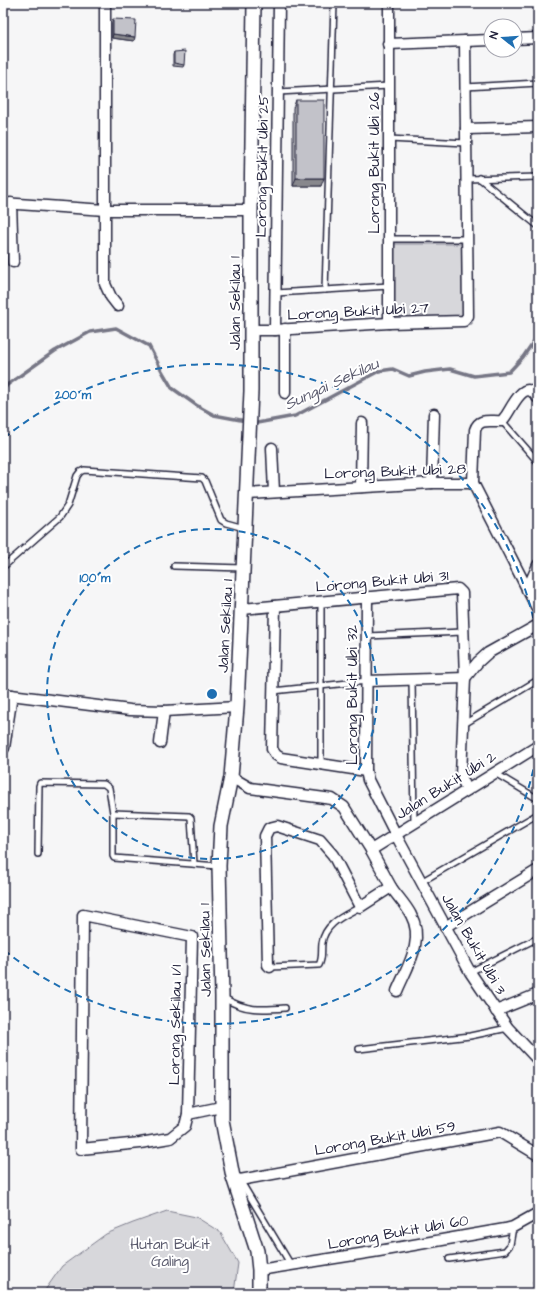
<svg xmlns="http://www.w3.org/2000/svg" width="541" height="1296" font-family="'Architects Daughter',sans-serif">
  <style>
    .green { fill: #d7d7db; stroke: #7c7c8b }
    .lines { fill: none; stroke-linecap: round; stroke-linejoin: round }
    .stream { stroke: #767685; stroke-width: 3.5 }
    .service-casing { stroke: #22223b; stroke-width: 8 }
    .minor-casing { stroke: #22223b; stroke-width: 13 }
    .tertiary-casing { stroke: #22223b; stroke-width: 16 }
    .service { stroke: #fff; stroke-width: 5 }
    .minor { stroke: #fff; stroke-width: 10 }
    .tertiary { stroke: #fff; stroke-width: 13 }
    .wall { fill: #a7a7ad; stroke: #22223b }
    .shaded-wall { fill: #88888d; stroke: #22223b }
    .building { fill: #c2c2c9; stroke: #22223b }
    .ring { fill: none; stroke: #1f6fb2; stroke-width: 2; stroke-dasharray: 7 5 }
    .labels { text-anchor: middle; stroke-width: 4; stroke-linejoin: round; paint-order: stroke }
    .street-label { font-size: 15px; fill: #22223b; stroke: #fff }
    .park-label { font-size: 15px; fill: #58586b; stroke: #fff }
    .water-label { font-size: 16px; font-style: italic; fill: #5a5a6d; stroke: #fff }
    .centre { fill: #1f6fb2; stroke: #fff; stroke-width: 2 }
    .ring-label { font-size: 12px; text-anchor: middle; font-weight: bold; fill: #1f6fb2; stroke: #fff; stroke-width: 4; stroke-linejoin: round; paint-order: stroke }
  </style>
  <rect width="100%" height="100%" fill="#f6f6f7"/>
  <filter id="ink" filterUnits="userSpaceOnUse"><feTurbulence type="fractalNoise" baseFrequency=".025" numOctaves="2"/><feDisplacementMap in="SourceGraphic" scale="8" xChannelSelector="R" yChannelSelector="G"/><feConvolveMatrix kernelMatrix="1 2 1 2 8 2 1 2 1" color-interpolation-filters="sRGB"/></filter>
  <g filter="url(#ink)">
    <g class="green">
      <path d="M 394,244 L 471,244 L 472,324 L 394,328 Z"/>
      <path d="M 167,1211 L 196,1217 L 220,1232 L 238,1263 L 234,1293 L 43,1293 L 62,1266 L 106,1234 L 133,1223 Z"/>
    </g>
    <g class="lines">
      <g class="stream">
        <path d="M 3,391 L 7,385 L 55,351 L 90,332 L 116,328 L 149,346 L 162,371 L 172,388 L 196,405 L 214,415 L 246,421"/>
        <path d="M 252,422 L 257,423 L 295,416 L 379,371 L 393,369 L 409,376 L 425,372 L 450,369 L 474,376 L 509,372 L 523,357 L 538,335"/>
        <path d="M 534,1283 L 538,1281"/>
      </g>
      <defs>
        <g id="service">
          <path d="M 465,87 L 538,83"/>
          <path d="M 278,92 L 389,86"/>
          <path d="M 389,139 L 466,143"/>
          <path d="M 479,178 L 538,226"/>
          <path d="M 466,179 L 538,177"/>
          <path d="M 389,239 L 467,239"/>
          <path d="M 325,290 L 334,3"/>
          <path d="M 276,293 L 389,286"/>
          <path d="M 502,421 L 538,462"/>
          <path d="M 174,566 L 243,568"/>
          <path d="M 3,567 L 60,517 L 68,505 L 77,476 L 80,472 L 84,470 L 202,478 L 205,481 L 221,520 L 226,523 L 244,528"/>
          <path d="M 367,636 L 463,632"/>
          <path d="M 412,679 L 414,823"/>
          <path d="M 273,691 L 367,681"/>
          <path d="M 464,724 L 538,680"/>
          <path d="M 321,764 L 321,601"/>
          <path d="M 495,773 L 538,799"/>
          <path d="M 113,813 L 189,816 L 191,818 L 194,864"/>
          <path d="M 38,854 L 39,786 L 40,783 L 104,784 L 109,788 L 113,813 L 113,856 L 114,858 L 218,866"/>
          <path d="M 421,882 L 538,814"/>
          <path d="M 270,967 L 319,965 C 323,958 321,951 322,943 C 325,923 344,916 360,907"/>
          <path d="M 470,972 L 538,938"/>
          <path d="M 224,998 C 245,1011 261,1010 285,1008"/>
          <path d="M 359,1049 L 470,1036 L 508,1028"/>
          <path d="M 240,1180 L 291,1265"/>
          <path d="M 449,1259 L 505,1251 L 510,1245 L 513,1227"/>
        </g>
        <g id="minor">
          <path d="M 105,3 L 105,284 L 111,297 L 118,306"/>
          <path d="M 389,3 L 389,323"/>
          <path d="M 515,39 L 538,38"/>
          <path d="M 388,44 L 491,40"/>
          <path d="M 466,129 L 538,127"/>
          <path d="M 3,203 L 105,210 L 251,210"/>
          <path d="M 11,203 L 13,262"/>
          <path d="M 251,330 L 275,330 L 389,323 L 464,321 L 468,316 L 465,41"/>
          <path d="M 275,330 L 279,3"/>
          <path d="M 285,393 L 285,329"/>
          <path d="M 538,398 C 536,396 533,392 531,391 C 521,385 510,411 505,417 L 502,421 C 491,422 479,417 475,430 L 473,483 L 538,610"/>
          <path d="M 272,448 L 274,492"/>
          <path d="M 432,483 L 434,414"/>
          <path d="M 361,487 L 362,423"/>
          <path d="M 247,494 L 432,483 L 473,483"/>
          <path d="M 527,590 L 538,565"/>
          <path d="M 367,597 L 366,771 L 368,780 L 396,835 L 470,972 L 508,1028 L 538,1060"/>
          <path d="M 275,606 L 272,749 L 276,755 L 281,758 L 366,771"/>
          <path d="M 242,609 L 458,589 L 462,593 L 465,678 L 461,776 L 467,790"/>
          <path d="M 465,678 L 478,662 L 488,653 L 538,625"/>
          <path d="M 367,681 L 465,678"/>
          <path d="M 3,694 L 130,710 L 164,711 L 237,707"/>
          <path d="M 160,743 L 164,711"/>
          <path d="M 4,748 L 12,695"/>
          <path d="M 231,777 L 250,788 L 332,799 L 344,807 L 371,850 L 391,887 L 360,907 L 333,855 L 320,840 L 277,826 L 269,828 L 265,836 L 268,965 L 270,967"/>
          <path d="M 371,850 L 538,746"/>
          <path d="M 391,887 C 397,896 406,905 411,915 C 425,941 407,967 397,991"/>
          <path d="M 83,915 L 192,937 L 188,1114 L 185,1126 L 170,1138 L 140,1143 L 81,1149 Z"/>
          <path d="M 445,927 L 538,870"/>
          <path d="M 496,1011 L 538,994"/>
          <path d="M 188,1114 L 221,1107"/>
          <path d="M 233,1177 L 240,1180 L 500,1132 L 538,1155"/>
          <path d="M 259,1270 L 379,1251 L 505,1229 L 513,1227 L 538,1213"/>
        </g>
        <path id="tertiary" d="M 254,3 L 251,210 L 251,391 L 237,707 L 231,777 L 221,826 L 219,866 L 222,997 L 222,1120 L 233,1177 L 257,1251 L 259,1270 L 259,1293"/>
      </defs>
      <use href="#service" class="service-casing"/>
      <use href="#minor" class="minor-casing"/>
      <use href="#tertiary" class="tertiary-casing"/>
      <use href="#service" class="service"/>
      <use href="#minor" class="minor"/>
      <use href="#tertiary" class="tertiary"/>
    </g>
    <g class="wall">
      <path d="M 113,19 L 134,41 L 112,38 L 112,23 Z"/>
      <path d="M 174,52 L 184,65 L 183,67 L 173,66 L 173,55 Z"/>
      <path d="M 296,100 L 321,186 L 293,186 L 293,108 Z"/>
    </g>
    <g class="shaded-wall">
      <path d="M 113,34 L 135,37 L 134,41 L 112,38 Z"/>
      <path d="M 296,178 L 324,178 L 321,186 L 293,186 Z"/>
    </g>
    <g class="building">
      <path d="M 113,19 L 136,20 L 135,37 L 113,34 Z"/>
      <path d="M 185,51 L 184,65 L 174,63 L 174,52 Z"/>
      <rect x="296" y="100" width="28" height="78"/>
    </g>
  </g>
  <g class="ring">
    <circle cx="212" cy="694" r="165"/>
    <path d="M538 746A330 330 0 0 1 4 950M4 438A330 330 0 0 1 538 642"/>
  </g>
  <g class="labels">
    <g class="street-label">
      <text transform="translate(374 163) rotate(-90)" y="5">Lorong Bukit Ubi 26</text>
      <text transform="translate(262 166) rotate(-89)" y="5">Lorong Bukit Ubi 25</text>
      <text transform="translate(235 303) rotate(-90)" y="5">Jalan Sekilau 1</text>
      <text transform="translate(358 311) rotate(-3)" y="5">Lorong Bukit Ubi 27</text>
      <text transform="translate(395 471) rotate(-2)" y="5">Lorong Bukit Ubi 28</text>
      <text transform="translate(382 581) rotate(-5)" y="5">Lorong Bukit Ubi 31</text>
      <text transform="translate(225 626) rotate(-87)" y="5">Jalan Sekilau 1</text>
      <text transform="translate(352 695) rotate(-90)" y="5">Lorong Bukit Ubi 32</text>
      <text transform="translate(446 785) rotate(-32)" y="5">Jalan Bukit Ubi 2</text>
      <text transform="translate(474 944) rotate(60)" y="5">Jalan Bukit Ubi 3</text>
      <text transform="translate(205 950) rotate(-91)" y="5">Jalan Sekilau 1</text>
      <text transform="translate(175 1025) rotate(-89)" y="5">Lorong Sekilau 1/1</text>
      <text transform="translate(385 1138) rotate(-10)" y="5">Lorong Bukit Ubi 59</text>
      <text transform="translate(398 1232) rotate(-10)" y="5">Lorong Bukit Ubi 60</text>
    </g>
    <g class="park-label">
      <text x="170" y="1249">Hutan Bukit<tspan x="170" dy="17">Galing</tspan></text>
    </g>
    <g class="water-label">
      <text transform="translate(331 383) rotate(-25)" y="6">Sungai Sekilau</text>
    </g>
  </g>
  <circle cx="212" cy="694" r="6" class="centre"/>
  <g class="ring-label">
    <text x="73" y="399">200 m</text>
    <text x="95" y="582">100 m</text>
  </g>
  <rect width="541" height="1296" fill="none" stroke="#fff" stroke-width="16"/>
  <rect x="8" y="8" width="525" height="1280" fill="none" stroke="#22223b" stroke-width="1.5" filter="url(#ink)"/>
  <g transform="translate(503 38) rotate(287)"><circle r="19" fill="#ffffff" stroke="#a7a7b1"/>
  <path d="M0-3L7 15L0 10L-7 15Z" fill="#1f6fb2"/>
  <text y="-6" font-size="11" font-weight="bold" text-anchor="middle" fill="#22223b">N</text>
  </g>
</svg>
